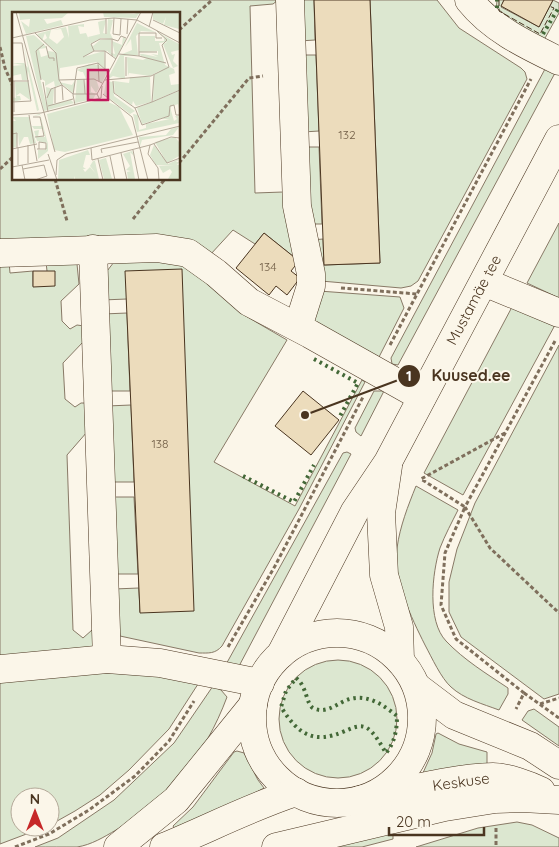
<svg xmlns="http://www.w3.org/2000/svg" width="559" height="847" font-family="Quicksand,sans-serif">
  <style>
    .green { fill: #dce7d0; stroke: #887966; fill-rule: evenodd }
    .building { fill: #ecdcbc; stroke: #4a3520 }
    .lines { fill: none; stroke-linecap: round; stroke-linejoin: round }
    .minor-casing { stroke: #4a3520; stroke-width: 29 }
    .tertiary-casing { stroke: #4a3520; stroke-width: 29 }
    .secondary-casing { stroke: #4a3520; stroke-width: 29 }
    .path { stroke: #7f6f5c; stroke-width: 3; stroke-dasharray: 4 2.5; stroke-linecap: butt }
    .minor { stroke: #fbf6e9; stroke-width: 28 }
    .tertiary { stroke: #fbf6e9; stroke-width: 28 }
    .secondary { stroke: #fbf6e9; stroke-width: 28 }
    .hedge { stroke: #436837; stroke-width: 4; stroke-dasharray: 2.5 4; stroke-linecap: butt }
    .fence { stroke: #4a3520; stroke-width: 1; stroke-dasharray: 6 2.5; stroke-linecap: butt }
    .labels { text-anchor: middle; stroke-width: 4; stroke-linejoin: round; paint-order: stroke }
    .number-label { font-size: 12px; fill: #725f47 }
    .street-label { font-size: 15px; fill: #4a3520; stroke: #fbf6e9 }
    .inset-road { fill: none; stroke: #b4a999; stroke-width: 1 }
    .view { fill: #c2185b; fill-opacity: 0.15; stroke: #c2185b; stroke-width: 2.5 }
    .inset-edge { fill: none; stroke: #4a3520; stroke-width: 2.5 }
    .leader { fill: none; stroke: #4a3520; stroke-width: 2 }
    .callout-dot { fill: #4a3520; stroke: #fbf6e9; stroke-width: 2 }
    .mark-label { font-size: 15px; text-anchor: middle; font-weight: bold; fill: #fff }
    .callout-label { font-size: 16px; text-anchor: middle; font-weight: bold; fill: #4a3520; stroke: #fbf6e9; stroke-width: 4; stroke-linejoin: round; paint-order: stroke }
  </style>
  <rect width="100%" height="100%" fill="#fbf6e9"/>
  <g class="green">
    <path d="M 0,0 L 278,0 L 273,4 L 250,6 L 255,193 L 283,192 L 299,261 L 264,233 L 255,244 L 233,230 L 210,255 L 0,243 ZM 14,14 L 179,14 L 179,179 L 14,179 Z"/>
    <path d="M 297,0 L 314,0 L 315,40 L 299,41 Z"/>
    <path d="M 370,0 L 437,0 L 459,28 L 521,68 L 525,72 L 527,79 L 418,281 L 411,286 L 401,288 L 321,281 L 312,240 L 323,239 L 324,265 L 380,263 Z"/>
    <path d="M 497,0 L 504,0 L 501,7 L 539,27 L 553,0 L 559,3 L 559,13 L 544,40 L 496,12 Z"/>
    <path d="M 300,55 L 316,55 L 319,131 L 303,132 Z"/>
    <path d="M 545,69 L 555,73 L 398,365 L 392,364 L 391,358 Z"/>
    <path d="M 304,147 L 319,147 L 322,224 L 308,224 Z"/>
    <path d="M 559,223 L 559,298 L 527,283 Z"/>
    <path d="M 180,260 L 244,315 L 287,340 L 214,462 L 295,506 L 362,380 L 365,382 L 299,509 L 222,646 C 215,654 209,653 199,653 L 120,636 L 114,589 L 139,588 L 140,612 L 127,299 L 102,300 L 104,275 L 114,262 Z"/>
    <path d="M 0,262 L 9,262 L 10,273 L 33,271 L 33,286 L 47,271 L 46,262 L 77,264 L 79,284 L 61,301 L 62,321 L 70,329 L 77,325 L 84,326 L 83,342 L 63,363 L 65,399 L 75,407 L 81,403 L 85,403 L 87,432 L 67,455 L 73,630 L 83,638 L 92,630 L 97,646 L 0,661 Z"/>
    <path d="M 319,291 L 400,297 L 404,308 L 379,357 L 315,322 L 314,319 Z"/>
    <path d="M 512,307 L 555,325 L 463,495 L 424,473 Z"/>
    <path d="M 127,313 L 130,391 L 106,391 L 103,314 Z"/>
    <path d="M 559,345 L 559,694 L 544,699 L 461,637 L 449,612 L 449,582 L 457,549 L 475,503 Z"/>
    <path d="M 374,391 L 384,391 L 361,436 L 356,432 L 355,428 Z"/>
    <path d="M 131,405 L 134,482 L 110,482 L 107,406 Z"/>
    <path d="M 347,452 L 351,454 L 238,668 L 224,668 L 343,453 Z"/>
    <path d="M 416,486 L 458,510 C 452,522 445,535 440,548 C 432,573 427,621 446,641 C 464,660 487,674 508,688 L 508,694 L 499,710 C 483,704 464,699 451,687 C 441,678 432,658 425,645 C 411,617 393,580 397,548 C 400,526 408,506 416,486 Z"/>
    <path d="M 110,497 L 134,497 L 138,574 L 113,574 Z"/>
    <circle cx="338" cy="719" r="59"/>
    <path d="M 124,668 L 200,681 L 169,729 L 129,770 L 100,795 L 75,811 L 50,825 L 50,797 L 20,797 L 20,827 L 45,827 L 0,844 L 0,679 Z"/>
    <path d="M 213,686 L 221,690 L 227,697 C 205,756 170,798 116,830 C 104,837 91,845 77,847 C 64,847 49,847 35,847 L 58,838 L 114,800 L 174,743 Z"/>
    <path d="M 534,709 L 559,727 L 559,746 L 522,720 L 528,711 Z"/>
    <path d="M 438,733 L 459,744 L 487,752 L 487,765 L 422,775 L 432,753 L 436,734 Z"/>
    <path d="M 237,751 L 244,753 L 258,780 L 264,788 L 178,834 L 173,826 L 193,807 L 234,752 Z"/>
    <path d="M 517,822 L 532,825 L 559,838 L 559,847 L 416,847 L 478,828 Z"/>
    <path d="M 393,829 L 393,839 L 362,847 L 321,847 Z"/>
  </g>
  <g class="building">
    <path d="M 314,0 L 370,0 L 380,263 L 324,265 Z"/>
    <path d="M 504,0 L 553,0 L 539,27 L 501,6 Z"/>
    <path d="M 264,233 L 299,261 L 291,271 L 300,278 L 287,295 L 276,286 L 269,295 L 236,268 Z"/>
    <path d="M 182,269 L 194,611 L 140,613 L 125,271 Z"/>
    <path d="M 33,271 L 55,271 L 55,286 L 33,287 Z"/>
    <path d="M 303,391 L 339,420 L 311,455 L 275,426 Z"/>
  </g>
  <g class="lines">
    <defs>
      <g id="minor">
        <path d="M 290,0 L 297,206 L 311,274 L 311,286 L 298,327"/>
        <path d="M 469,0 C 492,29 526,45 559,61"/>
        <path d="M 93,249 L 107,659"/>
        <path d="M 0,253 L 157,248 L 188,253 L 216,273 L 249,302 L 310,334 L 422,397"/>
        <path d="M 484,282 L 559,313"/>
        <path d="M 0,669 L 107,659 L 160,663 L 260,683"/>
      </g>
      <g id="tertiary">
        <path d="M 417,687 L 454,715 L 530,746 L 559,765"/>
        <path d="M 360,800 C 402,792 451,778 493,777 C 507,777 529,785 541,791"/>
        <path d="M 276,847 L 445,807 L 495,799 L 522,798 L 559,800"/>
      </g>
      <g id="secondary">
        <path d="M 388,466 L 381,513 L 384,575 L 399,627 L 400,660"/>
        <circle cx="337" cy="718" r="85"/>
        <path d="M 281,654 L 355,511 L 388,462 L 559,139"/>
        <path d="M 118,847 L 176,800 L 253,705"/>
        <path d="M 164,847 C 208,829 250,807 296,792"/>
      </g>
    </defs>
    <use href="#minor" class="minor-casing"/>
    <use href="#tertiary" class="tertiary-casing"/>
    <use href="#secondary" class="secondary-casing"/>
    <g class="path">
      <path d="M 179,30 L 212,0"/>
      <path d="M 0,47 L 5,68 L 14,89"/>
      <path d="M 179,163 L 249,78 L 263,76"/>
      <path d="M 0,169 L 14,156"/>
      <path d="M 55,179 L 67,221"/>
      <path d="M 133,219 L 165,179"/>
      <path d="M 341,288 L 417,294"/>
      <path d="M 555,341 L 465,507 L 490,548 L 559,613"/>
      <path d="M 390,345 L 531,79"/>
      <path d="M 505,433 L 421,479 L 465,507 L 445,553 L 441,605 L 456,639 L 524,693 L 516,709"/>
      <path d="M 228,647 L 275,566 L 363,397"/>
      <path d="M 524,693 L 559,718"/>
      <path d="M 540,704 L 559,698"/>
      <path d="M 496,828 L 496,847"/>
      <path d="M 15,847 L 49,834 L 89,810 L 135,776 L 169,741 L 194,701"/>
    </g>
    <use href="#minor" class="minor"/>
    <use href="#tertiary" class="tertiary"/>
    <use href="#secondary" class="secondary"/>
    <g class="hedge">
      <path d="M 497,8 L 497,0"/>
      <path d="M 543,34 L 559,7"/>
      <path d="M 314,359 L 358,383 L 339,418"/>
      <path d="M 243,476 L 294,502 L 314,465"/>
      <path d="M 296,678 C 307,686 306,704 313,708 C 327,715 338,702 350,699 C 367,694 384,705 397,716 C 397,729 395,742 386,753 C 381,745 375,733 367,728 C 360,724 352,728 345,731 C 313,745 298,734 281,707 L 286,691 Z"/>
    </g>
    <path class="fence" d="M 499,0 L 499,11 L 540,34 L 554,8 L 549,6"/>
  </g>
  <g class="labels">
    <g class="number-label">
      <text x="347" y="139">132</text>
      <text x="268" y="271">134</text>
      <text x="160" y="448">138</text>
    </g>
    <g class="street-label">
      <text transform="translate(474 300) rotate(-62)" y="5">Mustamäe tee</text>
      <text transform="translate(461 782) rotate(-8)" y="5">Keskuse</text>
    </g>
  </g>
  <g transform="translate(12 12)">
    <rect width="168" height="168" fill="#fbf6e9"/>
    <path d="M 57,0 L 50,6 L 32,7 L 35,12 L 49,8 L 51,13 L 14,22 L 9,9 L 17,15 L 18,7 L 8,8 L 7,1 ZM 91,0 L 122,2 L 128,0 L 124,6 L 92,5 ZM 141,1 L 167,1 L 167,17 L 152,13 L 154,5 L 151,12 L 141,7 ZM 96,7 L 101,8 L 98,21 L 101,27 L 89,26 L 78,32 L 81,34 L 88,28 L 99,27 L 99,41 L 103,42 L 100,29 L 110,33 L 111,25 L 114,27 L 104,46 L 96,40 L 96,39 L 83,38 L 71,45 L 92,39 L 93,57 L 85,50 L 48,56 L 47,70 L 60,73 L 63,68 L 61,81 L 50,72 L 43,75 L 42,69 L 33,74 L 33,69 L 28,66 L 35,96 L 34,75 L 42,77 L 41,92 L 59,88 L 62,91 L 32,99 L 14,24 L 22,23 L 33,33 L 34,36 L 27,37 L 29,45 L 36,43 L 35,39 L 44,40 L 31,29 L 35,26 L 33,21 L 30,29 L 25,22 L 39,18 L 37,26 L 45,32 L 52,25 L 49,17 L 41,18 L 54,15 L 57,26 L 56,14 L 72,12 L 72,15 L 66,14 L 68,22 L 74,21 L 77,28 L 76,25 L 88,22 L 86,10 L 89,9 L 94,8 L 91,21 L 95,22 ZM 125,11 L 143,20 L 129,19 L 124,24 L 126,43 L 112,44 L 113,67 L 101,64 L 95,68 L 108,43 L 120,38 L 119,27 L 113,35 ZM 145,20 L 167,32 L 167,38 L 159,40 L 160,43 L 163,42 L 161,49 L 166,54 L 161,56 L 151,32 L 155,30 L 147,31 L 153,53 L 162,57 L 163,61 L 157,63 L 159,73 L 167,72 L 167,78 L 141,89 L 142,63 L 151,57 L 138,64 L 117,61 L 116,64 L 115,45 L 131,48 L 135,46 L 129,44 L 128,42 L 131,42 L 146,45 L 139,42 L 146,43 L 146,39 L 128,40 L 128,24 L 143,24 L 143,29 L 152,29 L 152,26 L 157,29 ZM 12,34 L 27,98 L 25,99 L 16,59 L 15,68 L 10,68 L 9,62 L 0,64 L 0,54 L 11,53 L 0,51 L 12,51 L 16,56 ZM 77,52 L 87,53 L 95,60 L 90,71 L 84,67 L 87,76 L 84,81 L 79,74 L 79,80 L 84,82 L 81,87 L 63,91 L 65,68 L 72,68 L 72,82 L 74,67 L 71,60 L 69,60 L 65,58 ZM 118,65 L 138,65 L 139,90 L 124,94 L 121,89 L 120,93 L 103,81 L 102,69 L 117,71 ZM 94,69 L 101,70 L 102,84 L 123,99 L 118,102 L 92,82 ZM 3,70 L 17,70 L 18,88 L 8,81 L 4,84 L 8,84 L 9,88 L 0,90 L 0,85 L 4,86 ZM 167,79 L 167,97 L 166,92 L 158,95 L 162,109 L 165,107 L 163,104 L 166,104 L 167,111 L 125,120 L 121,102 L 126,103 L 127,118 L 134,116 L 134,112 L 158,107 L 150,107 L 157,104 L 130,112 L 125,96 ZM 90,87 L 107,95 L 121,123 L 53,140 L 42,138 L 35,102 ZM 27,102 L 28,102 L 36,132 L 36,139 L 26,147 L 26,138 L 33,138 L 35,131 L 25,129 L 22,119 L 27,118 L 26,125 L 33,125 L 31,117 L 22,117 L 20,114 L 30,114 L 28,103 L 21,104 ZM 0,105 L 17,105 L 24,131 L 18,132 L 16,125 L 12,125 L 7,134 L 6,120 L 4,135 L 0,136 L 0,109 L 4,109 ZM 167,115 L 161,123 L 130,128 L 128,134 L 127,125 L 154,123 L 159,117 ZM 163,125 L 167,130 L 167,144 L 155,151 L 143,130 ZM 142,133 L 156,152 L 167,147 L 164,150 L 167,150 L 165,153 L 167,153 L 167,167 L 156,167 L 160,160 L 158,157 L 151,161 L 147,154 L 162,154 L 144,153 L 138,143 ZM 76,138 L 78,143 L 74,143 L 71,155 L 74,157 L 71,157 L 73,160 L 78,155 L 84,162 L 78,154 L 81,149 L 85,148 L 83,149 L 87,167 L 63,167 L 62,164 L 62,167 L 46,167 L 47,148 ZM 120,139 L 122,144 L 118,140 L 123,167 L 116,167 L 115,160 L 119,159 L 114,158 L 118,154 L 111,142 ZM 97,145 L 94,146 L 100,167 L 92,167 L 87,148 Z" fill="#dce7d0"/>
    <path class="inset-road" d="M 4,0 L 43,140M 102,6 L 101,22 L 108,23 L 109,7M 141,8 L 168,21M 137,15 L 141,0M 23,21 L 44,41 L 47,68 L 50,73 L 61,82 L 85,82M 94,22 L 94,6M 115,22 L 116,7M 0,26 L 78,8 L 102,6 L 125,8 L 168,31M 100,27 L 106,29 L 109,24 L 114,26M 0,31 L 10,31 L 19,89M 34,34 L 37,46 L 42,46 L 42,49M 82,39 L 93,39 L 104,47M 93,39 L 93,57M 127,40 L 145,40M 107,42 L 127,44 L 127,21 L 144,21 L 144,26 L 150,26M 127,44 L 154,51M 71,45 L 82,39 L 79,32 L 88,27 L 100,27 L 100,44M 114,45 L 114,64M 86,51 L 87,69M 72,67 L 73,82M 29,68 L 24,39 L 32,32M 47,68 L 82,67 L 90,71M 93,68 L 139,64 L 157,55 L 150,33 L 155,28 L 145,19M 0,69 L 17,69M 2,69 L 2,100M 101,69 L 102,81 L 123,96 L 130,113 L 157,104 L 158,94 L 162,93 L 164,103 L 168,103M 31,70 L 36,100M 43,75 L 43,91M 91,82 L 120,105 L 136,168M 35,86 L 39,77 L 50,73 L 51,88M 87,86 L 85,82 L 129,0M 0,90 L 19,89M 140,90 L 168,78M 63,93 L 61,83 L 65,56 L 86,51 L 96,60M 36,94 L 61,87M 123,96 L 140,90 L 142,63M 29,101 L 89,86 L 90,74M 0,103 L 29,101M 17,103 L 25,149M 21,105 L 28,105 L 32,124 L 23,125M 0,122 L 5,121 L 5,136M 142,132 L 155,151 L 168,146M 16,133 L 16,151M 6,135 L 6,153M 79,136 L 80,148 L 138,133M 0,137 L 25,132M 25,137 L 34,137 L 34,131 L 27,130 L 27,137M 121,138 L 127,168M 90,141 L 89,137 L 126,130M 109,141 L 115,168M 36,142 L 45,168M 98,144 L 103,168M 86,147 L 91,168M 10,153 L 13,168M 0,155 L 37,148M 11,157 L 32,153 L 35,164 L 23,168M 44,163 L 45,148 L 54,142 L 168,114M 147,168 L 146,156 L 136,142 L 138,133 L 159,125 L 168,126"/>
    <path class="view" d="M 76,58 L 96,58 L 96,88 L 76,88 Z"/>
    <rect width="168" height="168" class="inset-edge"/>
  </g>
  <path class="leader" d="M305 415L409 376"/>
  <g class="callout-dot">
    <circle cx="305" cy="415" r="5"/>
    <circle cx="409" cy="376" r="12"/>
  </g>
  <g class="mark-label">
    <text x="409" y="381">1</text>
  </g>
  <g class="callout-label">
    <text x="471" y="381">Kuused.ee</text>
  </g>
  <g transform="translate(35 812)"><circle r="24" fill="#fbf6e9" stroke="#b4a999"/>
  <path d="M0-4L9 19L0 12L-9 19Z" fill="#c62828"/>
  <text y="-8" font-size="14" font-weight="bold" text-anchor="middle" fill="#4a3520">N</text>
  </g>
  <path d="M389 827v8h95v-8" fill="none" stroke="#4a3520" stroke-width="2.5"/>
  <text x="396" y="827" font-size="15" fill="#4a3520" stroke="#fbf6e9" stroke-width="4" paint-order="stroke">20 m</text>
</svg>
